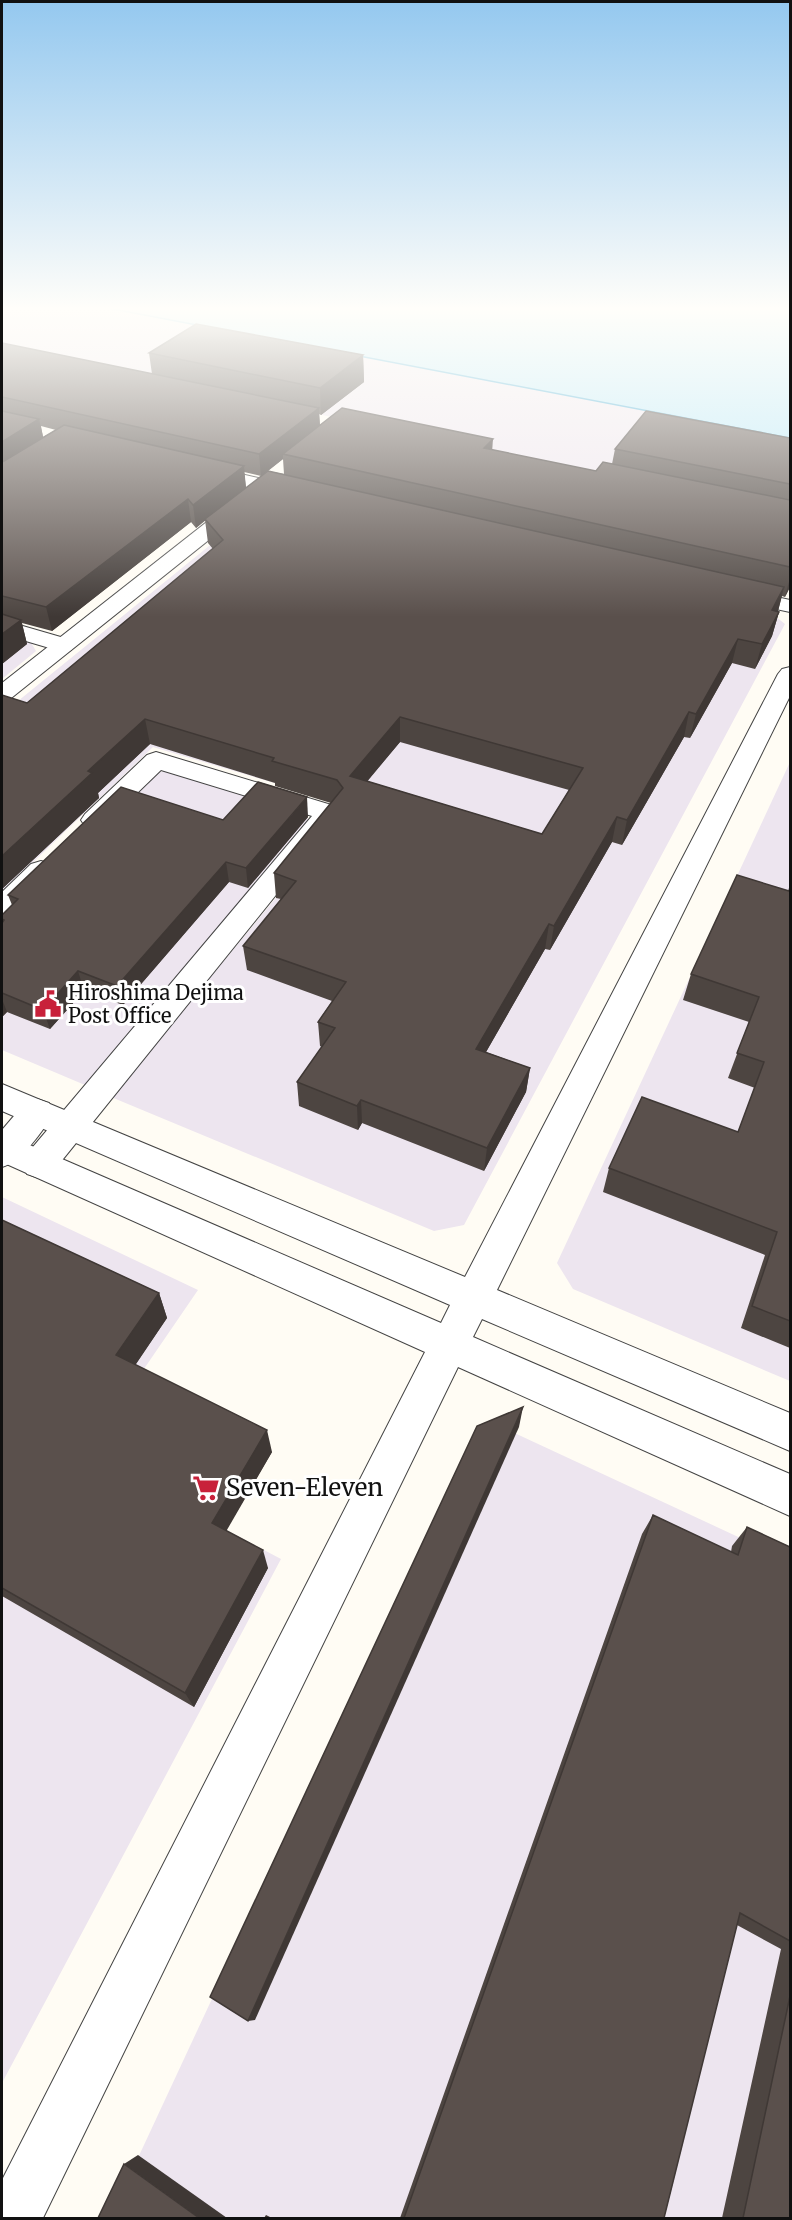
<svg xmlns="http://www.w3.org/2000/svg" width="792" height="2220" font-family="Merriweather,serif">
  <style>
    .industrial { fill: #ede5ef }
    .water { fill: #b6e7f9; stroke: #3aa6d3; stroke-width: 1.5 }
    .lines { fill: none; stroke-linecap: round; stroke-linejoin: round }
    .minor-casing { stroke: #444; stroke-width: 2 }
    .tertiary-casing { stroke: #444; stroke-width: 2 }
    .minor { fill: #fff; fill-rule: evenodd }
    .tertiary { fill: #fff; fill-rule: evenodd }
    .wall { fill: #4d4541; fill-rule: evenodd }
    .shaded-wall { fill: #3f3835 }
    .building { fill: #5a504c; stroke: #3f3835; stroke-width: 1.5; fill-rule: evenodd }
    .labels { text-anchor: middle; stroke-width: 6; stroke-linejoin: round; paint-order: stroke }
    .poi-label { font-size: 20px; fill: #111; stroke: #fff; text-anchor: start }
    .near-poi-label { font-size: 24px; fill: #111; stroke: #fff; text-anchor: start }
  </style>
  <rect width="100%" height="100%" fill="#fffcf4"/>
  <g class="industrial">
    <path d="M 2,306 L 97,306 L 790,438 L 790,513 L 2,348 Z"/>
    <path d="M 262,503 L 771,613 L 785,624 L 464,1225 L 434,1231 L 111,1097 L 352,806 L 153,747 L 2,892 L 2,714 Z"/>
    <path d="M 2,633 L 30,641 L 36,651 L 2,679 Z"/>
    <path d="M 790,762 L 790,1381 L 573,1289 L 557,1263 Z"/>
    <path d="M 171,770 L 303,812 L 310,822 L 85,1085 L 2,1050 L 2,924 L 154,773 Z"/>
    <path d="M 2,1197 L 198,1290 L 85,1455 L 281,1559 L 2,2083 Z"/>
    <path d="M 506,1429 L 790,1561 L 790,2218 L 110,2218 L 472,1440 Z"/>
  </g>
  <path class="water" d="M 97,306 L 790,306 L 790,438 Z"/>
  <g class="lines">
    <defs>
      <g id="minor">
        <path d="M 2,620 L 71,640 L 74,645 L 71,650 L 63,652 L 2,634 Z"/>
        <path d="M 156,752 L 338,807 L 342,813 L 51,1174 L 39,1178 L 27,1174 L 22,1164 L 27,1154 L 312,816 L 161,770 L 103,826 L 94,828 L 85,826 L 81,820 L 85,814 L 147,755 Z"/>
        <path d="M 41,861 L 51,864 L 55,870 L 51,876 L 12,915 L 2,918 L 2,892 L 31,864 Z"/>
        <path d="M 37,1099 L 49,1103 L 54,1112 C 44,1130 21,1162 2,1167 L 2,1130 L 25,1103 Z"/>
      </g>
      <g id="tertiary">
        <path d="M 202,465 L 305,489 L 308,493 L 305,497 L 298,499 L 195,475 L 193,471 L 195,467 Z"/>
        <path d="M 243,497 L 250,499 L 253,503 L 250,507 L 10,699 L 2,701 L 2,683 L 236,499 Z"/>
        <path d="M 737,588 L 790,600 L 790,612 L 729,599 L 726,594 L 729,589 Z"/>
        <path d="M 790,667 L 790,696 L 497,1290 L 790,1413 L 790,1451 L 482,1319 L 473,1337 L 790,1474 L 790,1516 L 458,1367 L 43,2218 L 2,2218 L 2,2180 L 425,1352 L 2,1162 L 2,1133 L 441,1323 L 450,1305 L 2,1111 L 2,1084 L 465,1277 L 778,674 L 782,669 Z"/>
      </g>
    </defs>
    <use href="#minor" class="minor-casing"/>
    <use href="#tertiary" class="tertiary-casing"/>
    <use href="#minor" class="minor"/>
    <use href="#tertiary" class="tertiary"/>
  </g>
  <g class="wall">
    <path d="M 2,343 L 152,374 L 149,353 L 363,355 L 364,382 L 321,415 L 319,414 L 320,425 L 492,450 L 596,471 L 612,464 L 615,449 L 790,438 L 790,587 L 785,597 L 782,596 L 778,611 L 779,612 L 772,636 L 755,669 L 732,663 L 690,738 L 684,737 L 622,845 L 612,842 L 550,950 L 545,949 L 486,1052 L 530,1068 L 526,1092 L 484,1171 L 362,1123 L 358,1130 L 299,1106 L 297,1082 L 322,1047 L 320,1046 L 318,1022 L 332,1001 L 247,970 L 243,946 L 281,899 L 276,898 L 274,873 L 331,803 L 275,786 L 275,783 L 150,744 L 98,793 L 99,798 L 2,889 L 2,695 L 27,703 L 213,549 L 208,543 L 205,520 L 196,528 L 191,522 L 52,631 L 22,623 L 27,644 L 2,664 ZM 41,426 L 56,430 L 43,437 ZM 283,459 L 284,474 L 268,471 ZM 244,472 L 261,476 L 246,488 ZM 400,742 L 569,790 L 542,834 L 367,781 Z"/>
    <path d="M 308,817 L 248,888 L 229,882 L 123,1005 L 84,991 L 50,1029 L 7,1012 L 2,1017 L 2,915 L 12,905 L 8,895 L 223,820 Z"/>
    <path d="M 790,887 L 790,1348 L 741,1328 L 765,1255 L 603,1192 L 609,1168 L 738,1132 L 755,1088 L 728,1078 L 749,1022 L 683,1000 L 691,974 L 789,891 Z"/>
    <path d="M 2,1220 L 159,1293 L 167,1318 L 135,1365 L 272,1452 L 226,1530 L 268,1568 L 194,1707 L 2,1596 Z"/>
    <path d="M 653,1515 L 731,1552 L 732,1546 L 747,1527 L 790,1547 L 790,2218 L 722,2218 L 781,1949 L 737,1925 L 664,2218 L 400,2218 L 642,1534 Z"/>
  </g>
  <g class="shaded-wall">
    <path d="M 363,355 L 364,382 L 321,415 L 320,388 Z"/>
    <path d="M 319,408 L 320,430 L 283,454 L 283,459 L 261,476 L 259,454 Z"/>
    <path d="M 39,419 L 44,441 L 2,468 L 2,442 Z"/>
    <path d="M 493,439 L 491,466 L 484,448 Z"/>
    <path d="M 244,466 L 246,488 L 196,528 L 193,505 Z"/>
    <path d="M 188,499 L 191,522 L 52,631 L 46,607 Z"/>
    <path d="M 790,578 L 790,587 L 785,597 Z"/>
    <path d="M 784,587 L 778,611 L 772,610 Z"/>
    <path d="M 779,612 L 772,636 L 755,669 L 762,644 Z"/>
    <path d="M 21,620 L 27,644 L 2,664 L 2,634 Z"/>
    <path d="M 738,639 L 732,663 L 690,738 L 696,714 Z"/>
    <path d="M 689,712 L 684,737 L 622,845 L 627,820 Z"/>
    <path d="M 400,717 L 400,742 L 351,801 L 350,776 Z"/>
    <path d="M 145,719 L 150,744 L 98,793 L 99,798 L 2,889 L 2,856 L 88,771 Z"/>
    <path d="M 307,797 L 308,817 L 248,888 L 246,868 Z"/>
    <path d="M 617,817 L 612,842 L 550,950 L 554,926 Z"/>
    <path d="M 226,862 L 229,882 L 123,1005 L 117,986 Z"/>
    <path d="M 549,924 L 545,949 L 474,1073 L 476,1049 Z"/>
    <path d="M 78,971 L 84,991 L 50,1029 L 43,1010 Z"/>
    <path d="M 2,999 L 7,1012 L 2,1017 Z"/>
    <path d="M 530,1068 L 526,1092 L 484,1171 L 487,1148 Z"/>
    <path d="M 361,1100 L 362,1123 L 358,1130 L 357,1106 Z"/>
    <path d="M 159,1293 L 167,1318 L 126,1379 L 116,1355 Z"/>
    <path d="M 523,1407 L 519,1427 L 255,2020 L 248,2021 Z"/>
    <path d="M 267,1430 L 272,1452 L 220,1542 L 212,1523 Z"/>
    <path d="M 263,1550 L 268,1568 L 194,1707 L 185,1693 Z"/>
    <path d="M 138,2155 L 227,2218 L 199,2218 L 124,2164 Z"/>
    <path d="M 266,2215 L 272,2218 L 264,2218 Z"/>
  </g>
  <g class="building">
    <path d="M 196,324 L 363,355 L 320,388 L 149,353 Z"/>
    <path d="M 2,343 L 319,408 L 259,454 L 2,397 Z"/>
    <path d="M 342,408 L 493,439 L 484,448 L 596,471 L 603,462 L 790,500 L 790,567 L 283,454 Z"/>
    <path d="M 2,411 L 39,419 L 2,442 Z"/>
    <path d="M 646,411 L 790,438 L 790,484 L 615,449 Z"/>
    <path d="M 64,425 L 244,466 L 193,505 L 188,499 L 46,607 L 2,596 L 2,462 L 4,461 Z"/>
    <path d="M 268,471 L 784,587 L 772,610 L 779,612 L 762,644 L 738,639 L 696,714 L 689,712 L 627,820 L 617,817 L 554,926 L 549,924 L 476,1049 L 530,1068 L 487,1148 L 361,1100 L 357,1106 L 297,1082 L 335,1028 L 318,1022 L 346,982 L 243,946 L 296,881 L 274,873 L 343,788 L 337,780 L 272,761 L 274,758 L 145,719 L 88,771 L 92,773 L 2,856 L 2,695 L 27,703 L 223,540 L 205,519 ZM 400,717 L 583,768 L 542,834 L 350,776 Z"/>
    <path d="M 2,614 L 21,620 L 2,634 Z"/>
    <path d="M 258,782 L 307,797 L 246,868 L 226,862 L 117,986 L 78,971 L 43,1010 L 2,993 L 2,923 L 4,920 L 2,919 L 2,915 L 18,899 L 8,895 L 121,787 L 223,820 Z"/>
    <path d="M 737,875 L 789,891 L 790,887 L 790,1321 L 752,1306 L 777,1232 L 609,1168 L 642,1097 L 738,1132 L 764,1062 L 737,1053 L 759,997 L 691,974 Z"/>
    <path d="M 2,1220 L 159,1293 L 116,1355 L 267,1430 L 212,1523 L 263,1550 L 185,1693 L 2,1588 Z"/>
    <path d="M 523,1407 L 248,2021 L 210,1997 L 477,1426 Z"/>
    <path d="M 653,1515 L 738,1555 L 747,1527 L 790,1547 L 790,1941 L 740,1913 L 664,2218 L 404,2218 Z"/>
    <path d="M 790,1996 L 790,2218 L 743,2218 Z"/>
    <path d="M 124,2164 L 199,2218 L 98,2218 Z"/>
  </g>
  <linearGradient id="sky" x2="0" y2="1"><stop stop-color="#94c8ef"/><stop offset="0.5" stop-color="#fffefa"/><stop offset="1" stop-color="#fffefa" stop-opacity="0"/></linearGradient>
  <rect width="792" height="617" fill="url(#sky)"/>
  <defs>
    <symbol id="civic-bare" viewBox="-9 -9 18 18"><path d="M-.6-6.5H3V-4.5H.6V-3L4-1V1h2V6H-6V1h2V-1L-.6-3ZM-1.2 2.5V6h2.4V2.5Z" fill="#c8213a" stroke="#fff" stroke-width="2.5" paint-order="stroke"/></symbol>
    <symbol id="supermarket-bare" viewBox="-9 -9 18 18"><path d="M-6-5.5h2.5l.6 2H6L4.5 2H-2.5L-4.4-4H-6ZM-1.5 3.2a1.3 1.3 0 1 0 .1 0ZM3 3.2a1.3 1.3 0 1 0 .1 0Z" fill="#c8213a" stroke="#fff" stroke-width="2.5" paint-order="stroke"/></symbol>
  </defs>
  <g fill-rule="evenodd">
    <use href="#civic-bare" x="29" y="985" width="38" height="38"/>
    <use href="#supermarket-bare" x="187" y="1469" width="38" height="38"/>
  </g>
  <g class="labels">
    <g class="poi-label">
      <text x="68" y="1000">Hiroshima Dejima<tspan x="68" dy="23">Post Office</tspan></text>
    </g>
    <g class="near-poi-label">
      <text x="226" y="1496">Seven-Eleven</text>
    </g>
  </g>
  <rect width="792" height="2220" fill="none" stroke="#111111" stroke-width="6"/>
</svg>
